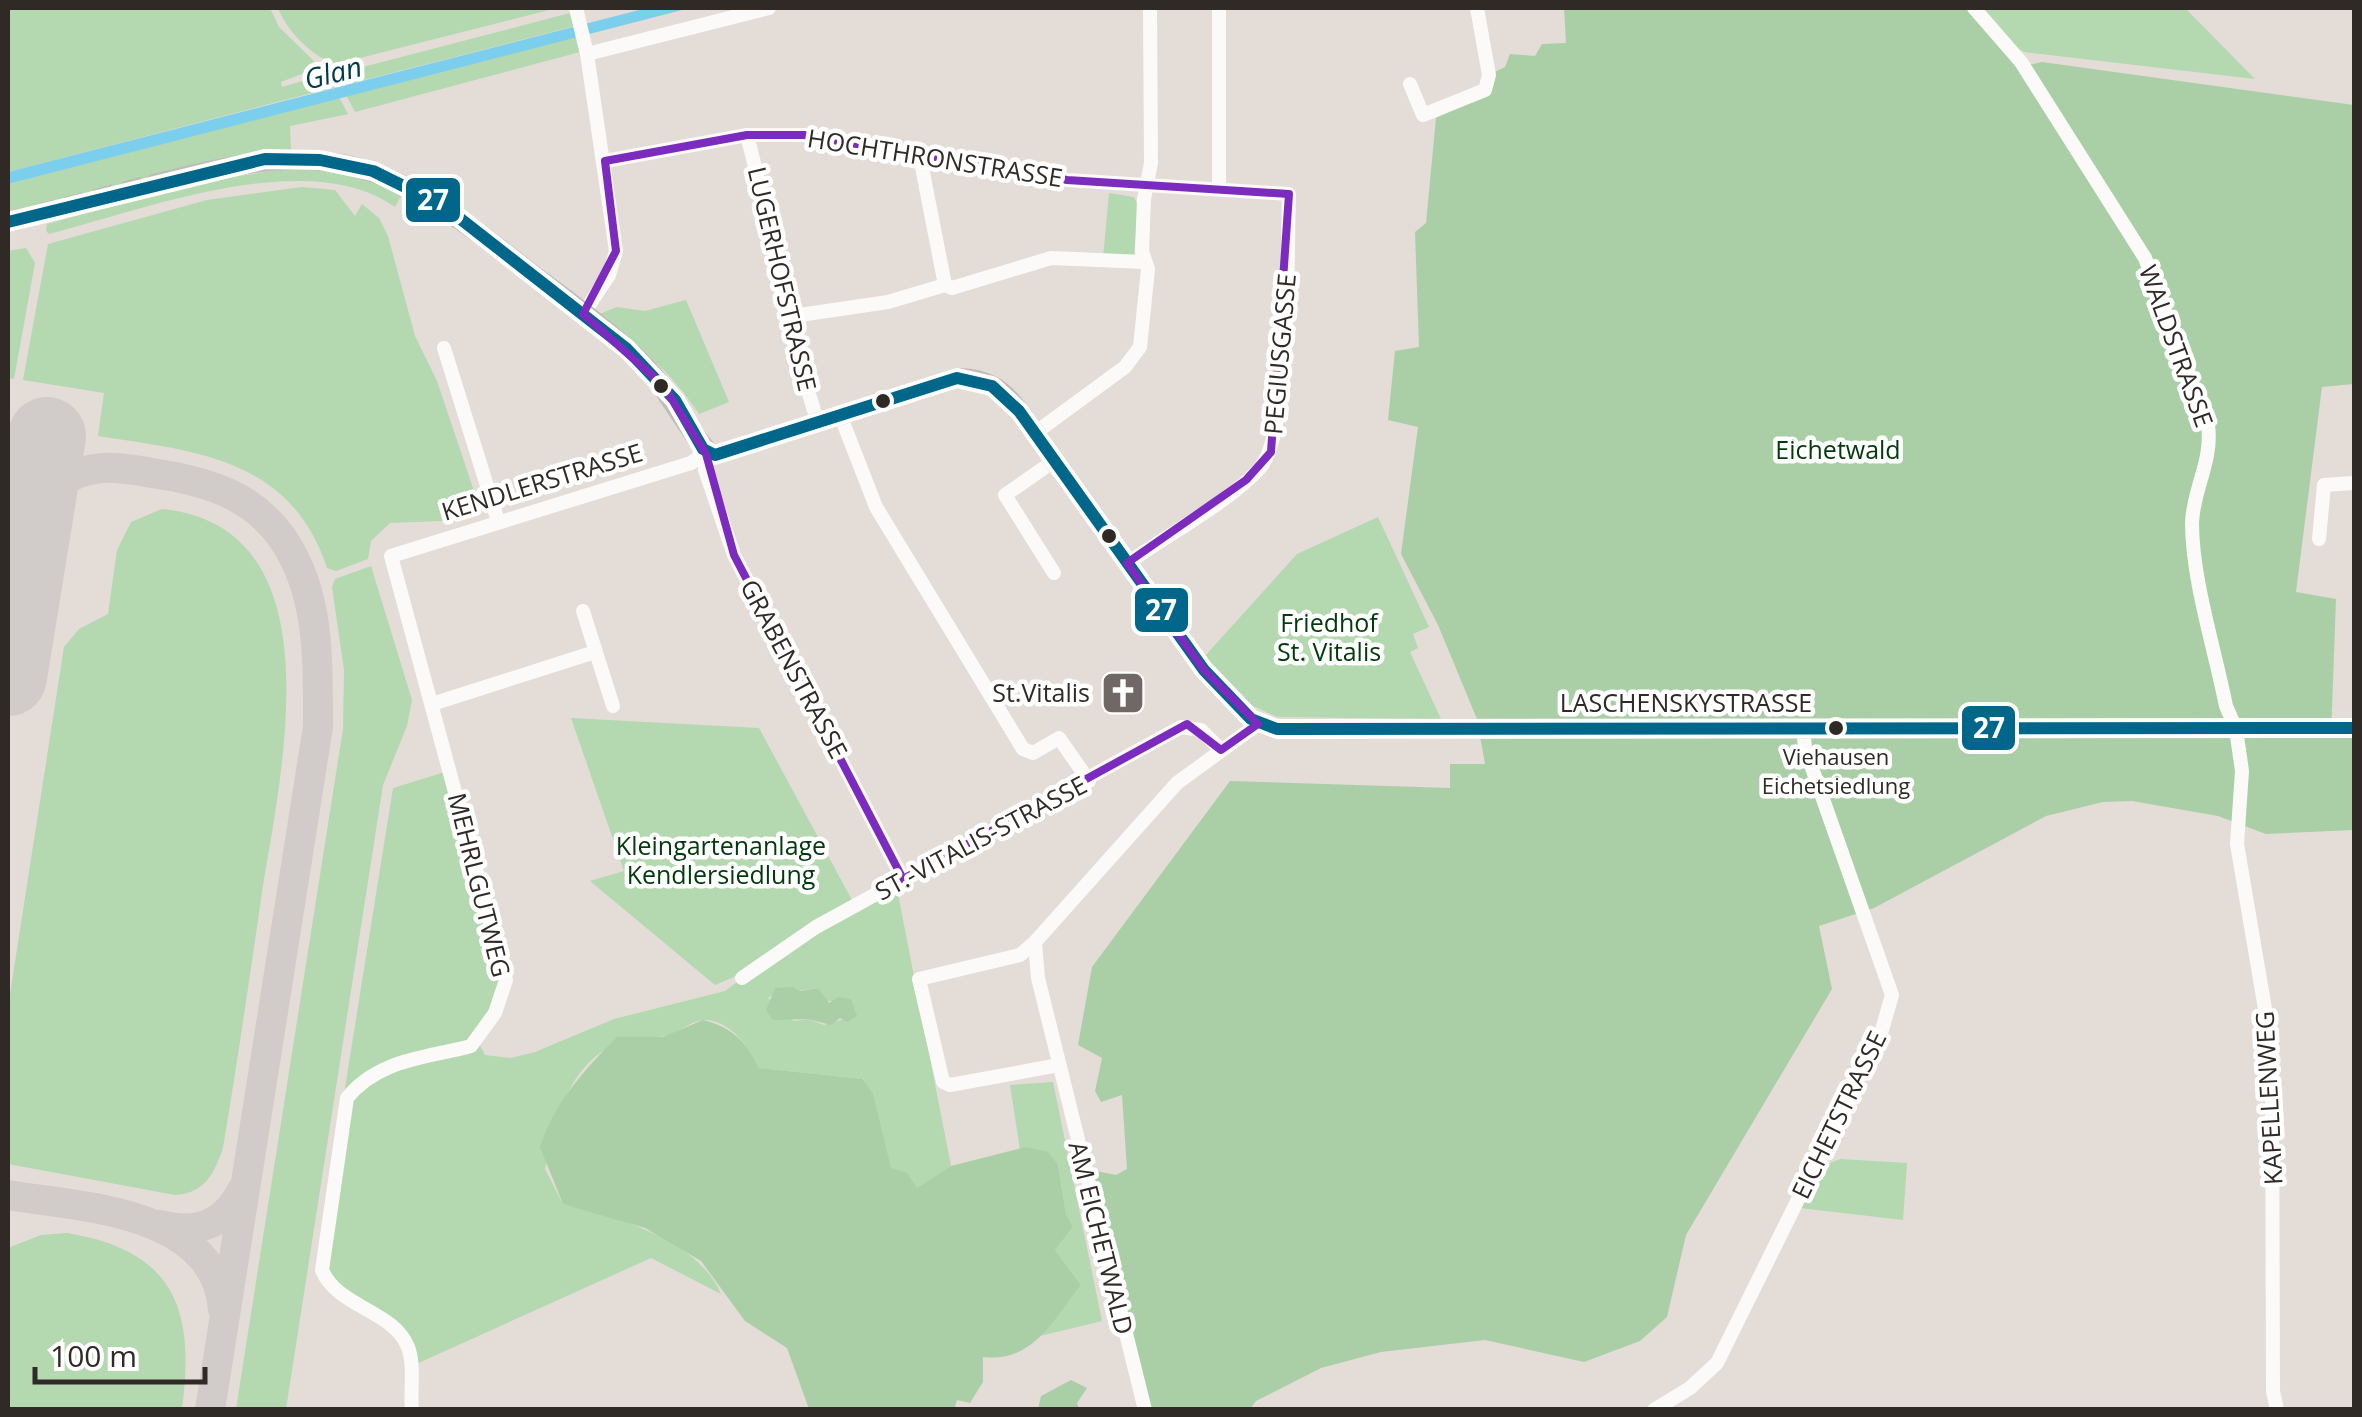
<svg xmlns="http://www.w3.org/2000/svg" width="2362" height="1417" font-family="'Open Sans',sans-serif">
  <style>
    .green { fill: #b4d8b0; fill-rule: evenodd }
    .forest { fill: #aacfa7 }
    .water { fill: #7ccfec }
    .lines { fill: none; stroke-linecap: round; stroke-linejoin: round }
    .taxiway { stroke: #d1ccc9; stroke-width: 30 }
    .runway { stroke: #d1ccc9; stroke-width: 78 }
    .secondary-tunnel { stroke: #c0b8b4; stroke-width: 20; stroke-dasharray: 20 10; stroke-linecap: butt }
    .street { stroke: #fbfaf9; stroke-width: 14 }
    .secondary { stroke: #c0bcba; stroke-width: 20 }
    .bus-1-casing { stroke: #fff; stroke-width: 20 }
    .bus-1 { stroke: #00678b; stroke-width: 12 }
    .marked { fill: none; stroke: #7b2cbf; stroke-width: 8; stroke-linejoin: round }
    .bus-dot { fill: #302a27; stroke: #fff; stroke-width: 4 }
    .labels { text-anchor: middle; stroke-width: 9; stroke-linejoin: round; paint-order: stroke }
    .bus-label { font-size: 22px; fill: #302a27; stroke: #fff }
    .street-label { font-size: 25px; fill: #302a27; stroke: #fff }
    .park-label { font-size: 25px; fill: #023a0c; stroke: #fff }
    .poi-label { font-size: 25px; fill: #302a27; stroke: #fff; text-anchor: end }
    .water-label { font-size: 28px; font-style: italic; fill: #003a4b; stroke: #fff }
    .line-badge { stroke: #fff; stroke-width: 4 }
    .badge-label { font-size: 28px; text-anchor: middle; font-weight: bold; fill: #fff }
  </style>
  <rect width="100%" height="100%" fill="#e4dcd7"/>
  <g class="green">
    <path d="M 8,8 L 270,8 L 279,27 L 320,67 L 281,82 L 282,87 L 327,74 L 335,87 L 8,172 Z"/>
    <path d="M 278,8 L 557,8 L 336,64 C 313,58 286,30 278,8 Z"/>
    <path d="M 1980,8 L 2185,8 L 2255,79 L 2024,52 L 2009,44 Z"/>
    <path d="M 570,13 L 575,26 L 341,86 L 336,74 Z"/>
    <path d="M 578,36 L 580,52 L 355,112 L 346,95 Z"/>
    <path d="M 339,97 L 348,114 L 290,126 L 291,151 L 198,165 L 8,215 L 8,184 Z"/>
    <path d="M 293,168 L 348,174 L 403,192 L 395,207 C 308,145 144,210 49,234 L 46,231 L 47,224 L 199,182 Z"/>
    <path d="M 302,187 L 335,190 L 355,216 L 362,204 L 379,218 L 388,236 L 415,336 L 437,381 L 475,494 L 465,513 L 441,521 L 390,523 L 371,541 L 368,559 L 336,571 L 327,568 C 291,458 195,451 98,436 L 104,393 L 23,380 L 48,244 L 207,200 Z"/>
    <path d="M 1109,193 L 1134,197 L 1138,206 L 1134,256 L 1103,258 Z"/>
    <path d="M 26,248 L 35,263 L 14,379 L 8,378 L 8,251 Z"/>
    <path d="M 686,300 L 729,402 L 699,414 C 671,372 639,344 597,315 L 617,307 L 645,311 Z"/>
    <path d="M 162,509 C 342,527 279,780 261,899 C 249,982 237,1065 223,1148 C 214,1174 205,1193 175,1195 L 8,1164 L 8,1007 L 64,647 L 79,629 L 108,614 L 117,550 L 131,522 Z"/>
    <path d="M 1378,517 L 1429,627 L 1413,634 L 1418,648 L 1410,652 L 1441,719 L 1277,717 L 1253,706 L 1205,656 L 1297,554 Z"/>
    <path d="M 371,566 L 412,700 L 407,726 L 383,785 L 286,1409 L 236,1409 L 343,729 L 344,670 L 332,587 L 335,579 Z"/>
    <path d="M 571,718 L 759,728 L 853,902 L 743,973 L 715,985 L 590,881 L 624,871 Z"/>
    <path d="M 445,772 L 469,882 L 502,979 L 500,991 L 475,1036 L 485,1055 L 511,1058 L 535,1052 L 614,1019 L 725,991 L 779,951 L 897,889 L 951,1166 L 917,1189 L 891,1169 L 864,1079 L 759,1068 C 750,1048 730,1019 703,1020 C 688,1022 675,1036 660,1037 C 628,1039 608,1041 584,1068 C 560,1095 555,1135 545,1169 L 563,1204 C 616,1217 698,1239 721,1294 L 651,1258 L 414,1365 L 413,1351 L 343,1292 L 324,1269 L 344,1094 L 393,788 ZM 818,988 L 824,1001 L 834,1001 L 844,1019 L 824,1025 L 808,1019 L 794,1021 L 768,998 L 774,994 Z"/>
    <path d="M 1053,1082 L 1102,1321 L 1040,1336 L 1081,1285 L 1055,1250 L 1073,1227 L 1066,1214 L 1058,1165 L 1026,1147 L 1020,1150 L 1010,1085 Z"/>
    <path d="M 1840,1159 L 1907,1163 L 1903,1220 L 1800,1208 L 1822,1166 Z"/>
    <path d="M 67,1233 C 175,1251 195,1309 182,1409 L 8,1409 L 8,1248 L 41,1235 Z"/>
  </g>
  <g class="forest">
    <path d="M 1564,8 L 1962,8 L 1974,13 L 2019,67 L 2042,62 L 2354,105 L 2354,384 L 2322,387 L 2296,592 L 2336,599 L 2331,736 L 2354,736 L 2354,830 L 2266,834 L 2218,816 L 2132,801 L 2103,802 L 2046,816 L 1874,908 L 1819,926 L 1832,989 L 1686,1235 L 1667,1317 L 1640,1341 L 1584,1362 L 1485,1340 L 1381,1352 L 1321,1368 L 1256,1401 L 1250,1409 L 1149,1409 L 1091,1170 L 1116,1175 L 1127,1169 L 1122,1095 L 1101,1102 L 1095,1091 L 1102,1058 L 1078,1045 L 1092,967 L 1230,781 L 1450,788 L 1450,764 L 1485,764 L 1477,719 L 1438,625 L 1401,554 L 1418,427 L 1388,420 L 1395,351 L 1419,347 L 1415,232 L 1426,223 L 1436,118 L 1491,91 L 1491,74 L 1505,67 L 1510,54 L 1535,56 L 1542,44 L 1566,43 Z"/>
    <path d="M 793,987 L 800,991 L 818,988 L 829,1003 L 838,997 L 851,999 L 857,1016 L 847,1022 L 840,1018 L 831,1025 L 808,1019 L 773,1020 L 766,1010 L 775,988 Z"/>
    <path d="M 703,1020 C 732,1027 747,1042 759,1068 L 863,1079 L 873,1094 L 891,1168 L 907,1173 L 917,1188 L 951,1166 L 1026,1147 L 1048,1152 L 1058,1165 L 1066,1214 L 1073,1227 L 1055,1250 L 1081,1285 C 1053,1320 1033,1363 983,1357 L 983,1382 L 970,1403 L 957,1400 L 954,1410 L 809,1409 L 787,1348 L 745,1321 L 701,1261 L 645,1228 L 563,1204 L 540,1147 C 555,1102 584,1070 617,1037 L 663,1037 Z"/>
    <path d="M 1071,1380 L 1087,1388 L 1077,1403 L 1079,1409 L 1038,1409 L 1041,1396 Z"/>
  </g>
  <path class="water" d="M 647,8 L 690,8 L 8,184 L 8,172 Z"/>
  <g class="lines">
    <g class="taxiway">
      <path d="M 33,516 C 43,501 54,485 70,477 C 97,463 123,468 152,473 C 214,482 266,499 295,560 C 320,610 318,672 318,727 L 210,1410"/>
      <path d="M 8,1195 C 80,1207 215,1210 223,1309"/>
      <path d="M 160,1225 C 197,1235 225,1224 242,1190"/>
    </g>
    <path class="runway" d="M 8,677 L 47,436"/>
    <path class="secondary-tunnel" d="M 8,222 L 154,184"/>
    <g class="street">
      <path d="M 576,8 L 587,54 L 616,251 L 609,275 L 583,314"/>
      <path d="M 1974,8 L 2021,62 L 2145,258 L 2208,425 C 2213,461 2193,489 2192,523 C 2192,579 2215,650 2226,706 L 2236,729 L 2242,771 L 2237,844 L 2272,1050 L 2273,1391 L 2277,1410"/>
      <path d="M 587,54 L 769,8"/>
      <path d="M 1410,84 L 1423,115 L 1485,90 L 1489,75 L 1477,8"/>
      <path d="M 747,135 L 772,235 L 786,317 L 818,424"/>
      <path d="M 919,152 L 945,285"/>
      <path d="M 605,161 L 747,135 L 804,135 L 1067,180 L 1289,194 C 1287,248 1291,432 1260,468 C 1231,501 1165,536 1128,563"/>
      <path d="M 1219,187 L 1219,8"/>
      <path d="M 786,317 L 888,302 L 945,285 L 952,288 L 1051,258 L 1145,262"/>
      <path d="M 444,348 L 498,521"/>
      <path d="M 841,417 L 876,507 L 1023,749 L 1033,753 L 1059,738 L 1089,781"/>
      <path d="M 1035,433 L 1125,367 L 1140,347 L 1148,269 L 1142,251 L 1144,199 L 1151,163 L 1150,8"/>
      <path d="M 706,452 L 705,470 L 734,555 L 903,879"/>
      <path d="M 2319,539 L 2324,485 L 2354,483"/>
      <path d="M 1054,573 L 1005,495 L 1054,461"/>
      <path d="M 583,611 L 613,706"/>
      <path d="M 432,704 L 595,652"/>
      <path d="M 1035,942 L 1020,955 L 919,979 L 943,1082 L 950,1085 L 1059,1065"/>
      <path d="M 742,978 L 816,927 L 1181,727 L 1201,730 L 1221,750"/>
      <path d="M 412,1410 C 410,1390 415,1366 408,1347 C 393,1310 337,1307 322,1270 L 347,1098 C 378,1059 427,1058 471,1046 L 495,1013 L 506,980 L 391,556 L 691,463 L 706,452"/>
      <path d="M 1145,1410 L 1038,978 L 1035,942 L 1177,783 L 1258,724"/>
      <path d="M 1654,1410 L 1690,1388 L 1717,1363 L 1882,1030 L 1892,995 L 1805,748 L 1803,727"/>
    </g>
    <path class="secondary" d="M 154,184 C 331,137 382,156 523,267 C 565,299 610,330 647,368 C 666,386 698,450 715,455 L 957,378 C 986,378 1002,388 1019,411 L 1204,670 L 1251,719 L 1277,729 L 2354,728"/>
    <defs>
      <path id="bus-1" d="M 8,222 L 265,159 L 320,160 L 373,171 L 444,206 L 627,349 L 675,400 L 703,449 L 715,455 L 957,378 L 992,386 L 1019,411 L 1204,670 L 1251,719 L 1277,729 L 2354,728"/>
    </defs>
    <use href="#bus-1" class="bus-1-casing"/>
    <use href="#bus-1" class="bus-1"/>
  </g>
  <path class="marked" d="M 747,135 L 804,135 L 1067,180 L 1289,194 L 1271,452 L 1246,480 L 1127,563 L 1204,670 L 1258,724 L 1221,750 L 1187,724 L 903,879 L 734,555 L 706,454 L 663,385 L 583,314 L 616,251 L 605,161 Z"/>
  <defs>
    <symbol id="church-square" viewBox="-11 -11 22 22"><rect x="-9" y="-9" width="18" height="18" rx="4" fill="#6f6865" stroke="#fff"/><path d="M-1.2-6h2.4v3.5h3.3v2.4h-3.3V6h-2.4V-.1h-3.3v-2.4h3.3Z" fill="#fff"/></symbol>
  </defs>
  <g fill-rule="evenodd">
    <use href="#church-square" x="1098" y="668" width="50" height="50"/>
  </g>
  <g class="bus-dot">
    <circle cx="661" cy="386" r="9"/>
    <circle cx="883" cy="401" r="9"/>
    <circle cx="1109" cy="536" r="9"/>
    <circle cx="1836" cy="728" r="9"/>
  </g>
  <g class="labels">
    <g class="bus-label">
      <text x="1836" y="765">Viehausen<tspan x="1836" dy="29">Eichetsiedlung</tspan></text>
    </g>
    <g class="street-label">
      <text transform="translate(935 158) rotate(9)" y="9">HOCHTHRONSTRASSE</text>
      <text transform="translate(782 279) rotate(77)" y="9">LUGERHOFSTRASSE</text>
      <text transform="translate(2176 346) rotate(70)" y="9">WALDSTRASSE</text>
      <text transform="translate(1280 354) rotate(-85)" y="9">PEGIUSGASSE</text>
      <text transform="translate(542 482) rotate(-17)" y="9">KENDLERSTRASSE</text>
      <text transform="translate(794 669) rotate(62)" y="9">GRABENSTRASSE</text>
      <text x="1686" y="712">LASCHENSKYSTRASSE</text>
      <text transform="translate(981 838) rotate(-28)" y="9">ST.-VITALIS-STRASSE</text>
      <text transform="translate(479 885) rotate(76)" y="9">MEHRLGUTWEG</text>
      <text transform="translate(2269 1098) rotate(-93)" y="9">KAPELLENWEG</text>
      <text transform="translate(1839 1115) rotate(-64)" y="9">EICHETSTRASSE</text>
      <text transform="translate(1101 1238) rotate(76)" y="9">AM EICHETWALD</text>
    </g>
    <g class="park-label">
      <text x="1838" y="459">Eichetwald</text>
      <text x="1329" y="632">Friedhof<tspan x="1329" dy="29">St. Vitalis</tspan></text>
      <text x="721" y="855">Kleingartenanlage<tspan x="721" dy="29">Kendlersiedlung</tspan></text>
    </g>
    <g class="poi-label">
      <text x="1090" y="702">St.Vitalis</text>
    </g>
    <g class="water-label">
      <text transform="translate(333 73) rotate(-14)" y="10">Glan</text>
    </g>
  </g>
  <g class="line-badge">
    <rect x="404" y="176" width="58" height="48" rx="10" fill="#00678b"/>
    <rect x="1133" y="586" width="57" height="48" rx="10" fill="#00678b"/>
    <rect x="1960" y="704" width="57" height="48" rx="10" fill="#00678b"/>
  </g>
  <g class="badge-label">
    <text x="433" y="210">27</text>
    <text x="1161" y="620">27</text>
    <text x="1989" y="738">27</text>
  </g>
  <rect width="2362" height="1417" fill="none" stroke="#302a27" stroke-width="20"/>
  <path d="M35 1367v15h170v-15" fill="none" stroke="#302a27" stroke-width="5"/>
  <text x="50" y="1367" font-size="30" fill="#302a27" stroke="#ffffff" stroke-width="8" paint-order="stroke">100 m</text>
</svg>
